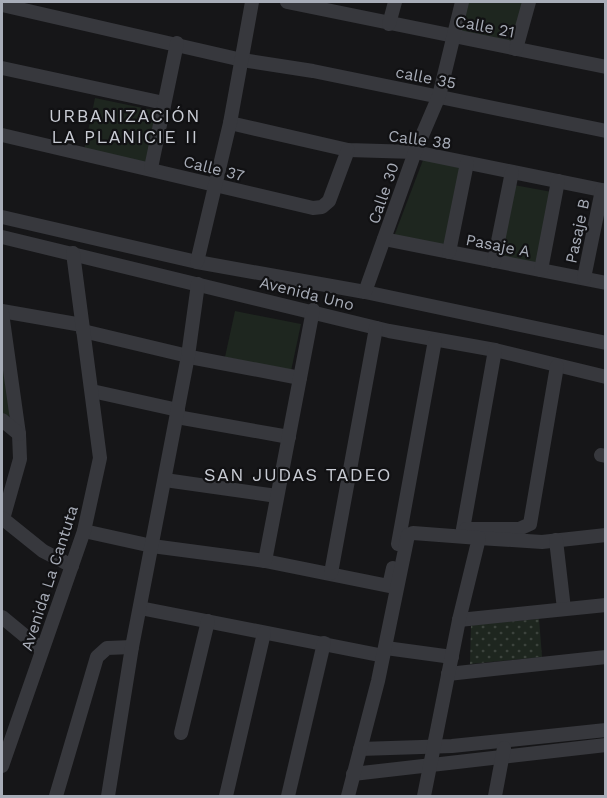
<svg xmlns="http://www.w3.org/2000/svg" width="607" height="798" font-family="'Work Sans',sans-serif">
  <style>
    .grass { fill: url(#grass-dots) }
    .park { fill: #1e261f }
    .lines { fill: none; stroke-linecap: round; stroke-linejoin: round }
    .minor { stroke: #37383d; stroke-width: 14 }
    .labels { text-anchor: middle; stroke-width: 4.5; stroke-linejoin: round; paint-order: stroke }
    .street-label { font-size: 16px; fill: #a8adb8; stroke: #111113 }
    .neighbourhood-label { font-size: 18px; letter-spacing: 1.5px; fill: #c9ccd4; stroke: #111113 }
  </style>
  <defs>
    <pattern id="grass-dots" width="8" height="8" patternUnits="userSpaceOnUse" patternTransform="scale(1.5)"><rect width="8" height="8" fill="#1e261f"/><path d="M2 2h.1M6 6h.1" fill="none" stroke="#3c433d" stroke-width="1.8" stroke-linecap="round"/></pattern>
  </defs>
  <rect width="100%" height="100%" fill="#161618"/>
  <path class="grass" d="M 539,619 L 542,657 L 470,664 L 471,625 Z"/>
  <g class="park">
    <path d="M 467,2 L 525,2 L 513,42 L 459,31 Z"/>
    <path d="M 95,98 L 157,111 L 147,164 L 84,150 Z"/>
    <path d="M 423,160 L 464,168 L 447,248 L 393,239 Z"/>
    <path d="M 514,185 L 552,192 L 539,266 L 498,260 Z"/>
    <path d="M 235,311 L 301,324 L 291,371 L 225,357 Z"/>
    <path d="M 2,355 L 10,414 L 7,419 L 2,414 Z"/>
  </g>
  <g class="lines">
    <g class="minor">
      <path d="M 287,2 L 606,67"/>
      <path d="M 2,5 L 242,60 L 313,71 L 606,131"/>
      <path d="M 389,24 L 395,2"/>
      <path d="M 516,49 L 529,2"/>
      <path d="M 2,68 L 164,103"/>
      <path d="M 230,123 L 348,150 L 415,152 L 606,191"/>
      <path d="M 2,135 L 313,208 L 322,207 L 329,201 L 348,150"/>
      <path d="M 151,168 L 177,43"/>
      <path d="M 2,217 L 197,262 L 365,292 L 606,343"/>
      <path d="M 2,237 L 389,331 L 495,350 L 606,377"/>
      <path d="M 384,239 L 606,283"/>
      <path d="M 449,252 L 467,163"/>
      <path d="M 494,261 L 512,172"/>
      <path d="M 197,262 L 230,123 L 252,2"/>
      <path d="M 541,270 L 558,181"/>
      <path d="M 584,278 L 602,190"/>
      <path d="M 365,292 L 415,152 L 439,96 L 462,2"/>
      <path d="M 2,311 L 82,325"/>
      <path d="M 2,313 L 19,434 L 20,459 L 3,519"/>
      <path d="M 83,331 L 188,356"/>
      <path d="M 195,358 L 300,378"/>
      <path d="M 92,391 L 178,410"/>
      <path d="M 177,417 L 289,437"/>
      <path d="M 2,420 L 19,434"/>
      <path d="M 601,455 L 606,456"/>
      <path d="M 165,480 L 277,496"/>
      <path d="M 2,518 L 43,551 L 72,566"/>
      <path d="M 463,529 L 495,350"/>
      <path d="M 466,529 L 519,529 L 530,524 L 557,366"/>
      <path d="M 84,531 L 152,546 L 265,561 L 389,586 L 393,568"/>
      <path d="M 479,538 L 542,542 L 606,535"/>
      <path d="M 556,540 L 564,609"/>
      <path d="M 398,544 L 435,340"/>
      <path d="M 265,561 L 313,310"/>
      <path d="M 331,573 L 376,328"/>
      <path d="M 140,608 L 379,655"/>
      <path d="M 2,617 L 42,650"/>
      <path d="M 459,620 L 606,605"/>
      <path d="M 386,648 L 452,657"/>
      <path d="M 448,674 L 606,657"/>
      <path d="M 181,733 L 208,621"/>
      <path d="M 360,749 L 452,746 L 606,730"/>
      <path d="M 2,766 L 84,531 L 100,458 L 73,253"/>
      <path d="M 353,774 L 606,745"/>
      <path d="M 56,796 L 97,657 L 107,648 L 132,647"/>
      <path d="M 108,796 L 132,647 L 188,356 L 198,284"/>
      <path d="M 226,796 L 264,633"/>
      <path d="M 288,796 L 324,643"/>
      <path d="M 348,796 L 378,681 L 408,535 L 413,533 L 479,538 L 459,620 L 424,796"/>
      <path d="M 495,796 L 504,748"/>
    </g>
  </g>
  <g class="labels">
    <g class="street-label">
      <text transform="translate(485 26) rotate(11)" y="6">Calle 21</text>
      <text transform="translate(426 77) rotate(11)" y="6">calle 35</text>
      <text transform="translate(420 139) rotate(7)" y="6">Calle 38</text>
      <text transform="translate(214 168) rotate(14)" y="6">Calle 37</text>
      <text transform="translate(383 193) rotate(-71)" y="6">Calle 30</text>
      <text transform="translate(577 231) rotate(-78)" y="6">Pasaje B</text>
      <text transform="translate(498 245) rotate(11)" y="6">Pasaje A</text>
      <text transform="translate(307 293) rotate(14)" y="6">Avenida Uno</text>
      <text transform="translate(49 578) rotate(-72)" y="6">Avenida La Cantuta</text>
    </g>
    <g class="neighbourhood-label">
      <text x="125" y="122">URBANIZACIÓN<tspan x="125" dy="21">LA PLANICIE II</tspan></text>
      <text x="298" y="481">SAN JUDAS TADEO</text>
    </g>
  </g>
  <rect width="607" height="798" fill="none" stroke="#a8adb8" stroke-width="6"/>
</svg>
